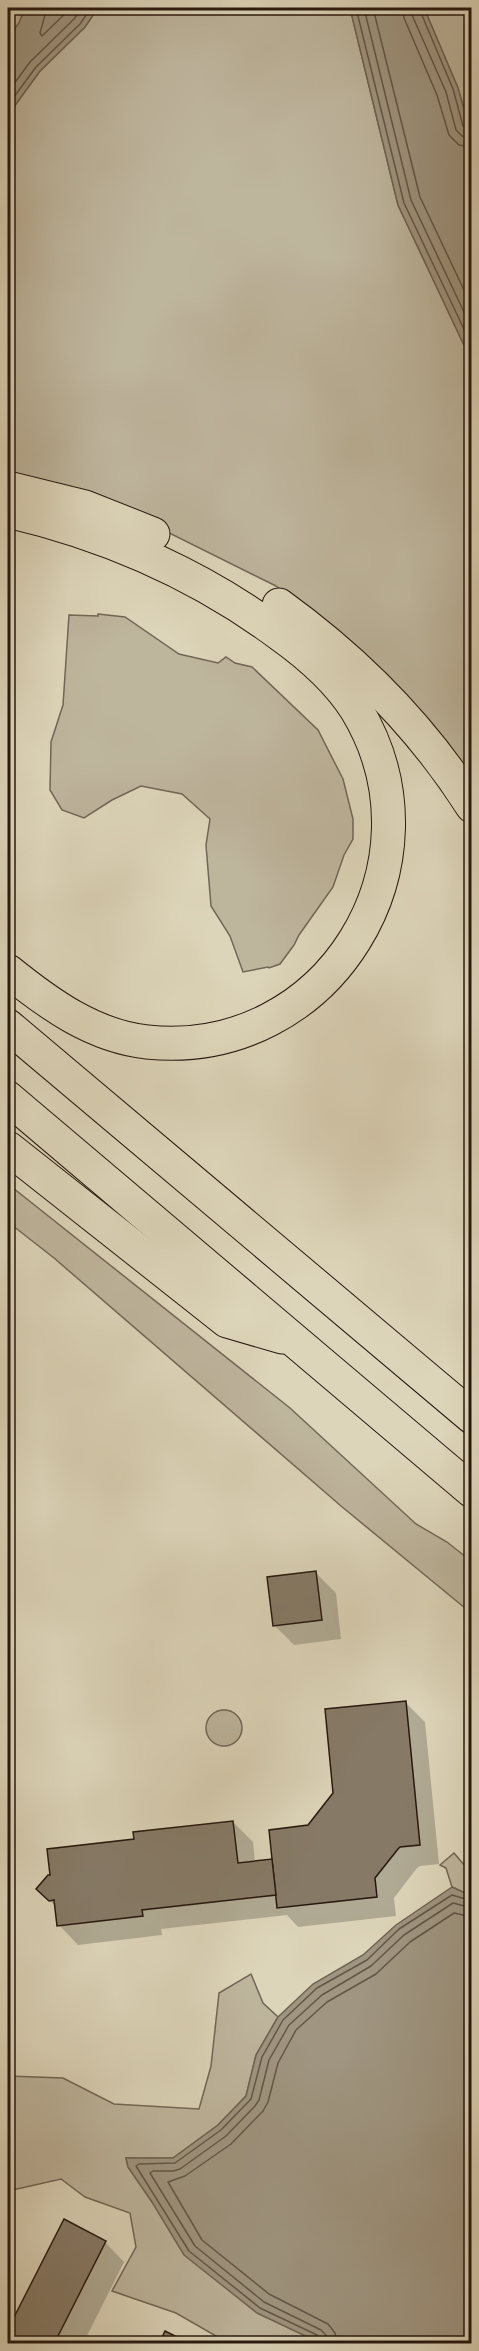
<svg xmlns="http://www.w3.org/2000/svg" width="479" height="2351" font-family="'Sorts Mill Goudy',serif">
  <style>
    .green { fill: #beb59d; stroke: #726656; stroke-width: 1.5 }
    .water { fill: #9f9580; stroke: #6f6352; stroke-width: 1.5 }
    .shadow { fill: #0003 }
    .lines { fill: none; stroke-linecap: round; stroke-linejoin: round }
    .shore { stroke: #635647; stroke-width: 1.5 }
    .building { fill: #867a67; stroke: #27180e; stroke-width: 1.5 }
    .motorway-casing { stroke: #27180e; stroke-width: 35 }
    .motorway { stroke: #ddd5ba; stroke-width: 33 }
  </style>
  <rect width="100%" height="100%" fill="#ddd5ba"/>
  <filter id="stains"><feTurbulence type="fractalNoise" baseFrequency=".00333" numOctaves="4"/><feColorMatrix values="0 0 0 0 .2 0 0 0 0 .09 0 0 0 0 .02 0 0 0 .5 -.17"/></filter>
  <radialGradient id="worn" r=".72"><stop offset=".6" stop-color="#630" stop-opacity="0"/><stop offset="1" stop-color="#630" stop-opacity=".3"/></radialGradient>
  <g class="green">
    <path d="M 8,8 L 25,8 L 19,23 L 8,38 Z"/>
    <path d="M 98,8 L 350,8 L 398,205 L 471,360 L 471,791 L 382,674 L 276,586 L 113,505 L 8,479 L 8,115 L 40,71 L 85,27 Z"/>
    <path d="M 424,8 L 471,8 L 471,134 L 458,88 Z"/>
    <path d="M 98,614 L 125,617 L 179,654 L 218,663 L 226,657 L 235,663 L 252,667 L 318,730 L 343,779 L 353,819 L 353,839 L 344,855 L 333,887 L 299,935 L 294,945 L 280,964 L 269,968 L 268,967 L 243,972 L 230,936 L 211,906 L 206,845 L 210,819 L 182,794 L 141,786 L 112,800 L 84,818 L 62,810 L 50,790 L 51,742 L 63,705 L 69,615 L 98,616 Z"/>
    <path d="M 8,1184 L 290,1408 L 416,1524 L 447,1542 L 471,1561 L 471,1613 L 341,1506 L 54,1258 L 8,1222 Z"/>
    <circle cx="224" cy="1728" r="18"/>
    <path d="M 454,1853 L 471,1873 L 471,1896 L 452,1887 L 446,1868 L 440,1865 Z"/>
    <path d="M 251,1974 L 263,2003 L 278,2017 L 256,2055 L 246,2096 L 218,2125 L 173,2158 L 126,2158 L 128,2167 L 152,2202 L 320,2343 L 228,2343 L 176,2313 L 112,2291 L 136,2247 L 130,2213 L 85,2197 L 61,2179 L 8,2191 L 8,2076 L 63,2078 L 114,2104 L 199,2109 L 211,2066 L 219,1993 Z"/>
  </g>
  <g class="water">
    <path d="M 25,8 L 98,8 L 85,27 L 40,71 L 8,115 L 8,38 L 19,23 Z"/>
    <path d="M 350,8 L 424,8 L 458,88 L 471,134 L 471,360 L 398,205 Z"/>
    <path d="M 452,1887 L 472,1896 L 471,2343 L 320,2343 L 257,2313 L 184,2255 L 152,2202 L 128,2167 L 126,2158 L 173,2158 L 218,2125 L 246,2096 L 256,2055 L 278,2017 L 313,1984 L 363,1955 L 396,1925 Z"/>
  </g>
  <g class="shadow">
    <path d="M 316,1573 L 336,1593 L 341,1639 L 294,1645 L 274,1625 Z"/>
    <path d="M 405,1702 L 425,1722 L 439,1864 L 420,1866 L 417,1868 L 394,1898 L 396,1916 L 298,1927 L 287,1915 L 161,1929 L 162,1935 L 78,1945 L 59,1925 L 57,1908 L 38,1889 L 135,1841 L 233,1822 L 253,1842 L 255,1862 L 274,1860 L 309,1827 Z"/>
    <path d="M 64,2221 L 105,2242 L 124,2262 L 83,2344 L 8,2344 L 8,2333 Z"/>
  </g>
  <g class="lines">
    <g class="shore">
      <path d="M 47,8 L 40,33 L 42,36 L 71,8"/>
      <path d="M 356,8 L 404,203 L 472,346"/>
      <path d="M 364,8 L 411,200 L 472,329"/>
      <path d="M 373,8 L 420,197 L 472,307"/>
      <path d="M 402,8 L 404,18 L 437,95 L 449,135 L 459,145 L 472,147"/>
      <path d="M 411,8 L 412,15 L 446,92 L 456,130 L 462,136 L 472,138"/>
      <path d="M 419,8 L 453,89 L 463,126 L 467,130 L 472,131"/>
      <path d="M 8,92 L 30,62 L 74,19 L 82,8"/>
      <path d="M 8,105 L 36,67 L 80,24 L 91,8"/>
      <path d="M 320,2344 L 317,2335 L 260,2308 L 189,2251 L 136,2166 L 139,2164 L 175,2163 L 221,2130 L 251,2099 L 262,2057 L 283,2020 L 317,1988 L 367,1960 L 399,1929 L 452,1895 L 472,1901"/>
      <path d="M 328,2344 L 326,2335 L 321,2330 L 264,2302 L 195,2246 L 150,2173 L 153,2171 L 173,2171 L 180,2169 L 226,2136 L 255,2106 L 259,2100 L 269,2060 L 289,2025 L 322,1995 L 371,1966 L 404,1935 L 453,1903 L 472,1908"/>
      <path d="M 337,2344 L 335,2333 L 328,2324 L 269,2294 L 202,2240 L 168,2182 L 185,2176 L 231,2144 L 263,2111 L 268,2102 L 278,2063 L 296,2030 L 327,2002 L 376,1974 L 410,1942 L 454,1913 L 472,1917"/>
    </g>
  </g>
  <g class="building">
    <path d="M 316,1571 L 322,1620 L 273,1626 L 267,1577 Z"/>
    <path d="M 406,1701 L 420,1845 L 400,1847 L 398,1849 L 375,1878 L 377,1897 L 277,1908 L 269,1830 L 308,1825 L 333,1793 L 325,1709 Z"/>
    <path d="M 233,1821 L 238,1863 L 272,1859 L 276,1895 L 142,1910 L 143,1916 L 57,1926 L 54,1900 L 49,1901 L 36,1889 L 48,1875 L 50,1875 L 47,1849 L 134,1839 L 133,1832 Z"/>
    <path d="M 64,2219 L 106,2241 L 54,2344 L 8,2344 L 8,2329 Z"/>
    <path d="M 165,2331 L 191,2344 L 159,2344 Z"/>
  </g>
  <g class="lines">
    <defs>
      <g id="motorway">
        <path d="M 8,488 L 85,507 L 153,534"/>
        <path d="M 8,511 C 107,534 199,574 281,635 C 309,655 337,679 356,709 C 450,863 328,1061 147,1042 C 93,1036 49,1004 8,971"/>
        <path d="M 279,605 C 355,660 422,727 472,806"/>
        <path d="M 8,1026 L 472,1417"/>
        <path d="M 8,1098 L 472,1491"/>
        <path d="M 8,1148 L 227,1321 L 282,1337"/>
      </g>
    </defs>
    <use href="#motorway" class="motorway-casing"/>
    <use href="#motorway" class="motorway"/>
  </g>
  <rect width="479" height="2351" fill="none" stroke="#ddd5ba" stroke-width="30"/>
  <rect x="9" y="9" width="461" height="2333" fill="none" stroke="#27180e" stroke-width="3"/>
  <rect x="15" y="15" width="449" height="2321" fill="none" stroke="#27180e" stroke-width="1.5"/>
  <rect width="100%" height="100%" filter="url(#stains)"/>
  <rect width="100%" height="100%" fill="url(#worn)"/>
</svg>
